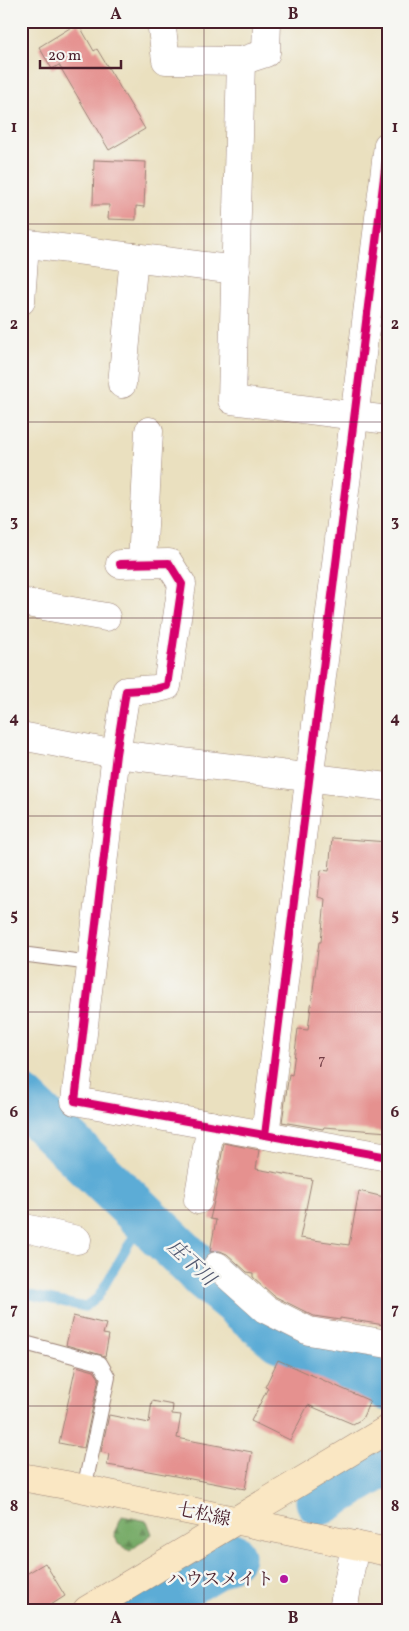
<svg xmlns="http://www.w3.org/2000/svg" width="409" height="1631" font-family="Vollkorn,'Noto Serif JP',serif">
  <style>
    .forest { fill: url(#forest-firs); stroke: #606549 }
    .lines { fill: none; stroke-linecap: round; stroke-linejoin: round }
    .stream { stroke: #5cacd6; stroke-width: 9 }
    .river { stroke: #5cacd6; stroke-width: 49 }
    .building { fill: #e5918f }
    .lane-casing { stroke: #9a8075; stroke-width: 16 }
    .street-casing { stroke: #9a8075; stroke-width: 29 }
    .secondary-casing { stroke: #9a8075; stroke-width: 29 }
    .lane { stroke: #fff; stroke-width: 14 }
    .street { stroke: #fff; stroke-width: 28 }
    .secondary { stroke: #fae7c3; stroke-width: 28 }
    .cycleway-casing { stroke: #f6f6f2; stroke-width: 11 }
    .cycleway { stroke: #d6006c; stroke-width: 8 }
    .grid { fill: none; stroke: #4a1f2b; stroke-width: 1; stroke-opacity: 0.55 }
    .poi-dot { fill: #b5179e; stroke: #f6f6f2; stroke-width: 2 }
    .labels { text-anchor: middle; stroke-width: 5; stroke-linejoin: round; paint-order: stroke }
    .number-label { font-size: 15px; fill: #713c44 }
    .street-label { font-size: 18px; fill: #4a1f2b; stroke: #f6f6f2 }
    .poi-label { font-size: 18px; fill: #4a1f2b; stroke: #f6f6f2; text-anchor: end }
    .water-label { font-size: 19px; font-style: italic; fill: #51576f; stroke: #f6f6f2 }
    .neatline { fill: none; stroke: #4a1f2b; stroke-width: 2 }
    .grid-label { font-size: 16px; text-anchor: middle; font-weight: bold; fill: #4a1f2b }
  </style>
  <defs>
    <pattern id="forest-firs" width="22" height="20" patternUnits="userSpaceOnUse" patternTransform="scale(1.25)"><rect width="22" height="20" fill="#77ab67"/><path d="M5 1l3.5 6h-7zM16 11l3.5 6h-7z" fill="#648b55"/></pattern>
  </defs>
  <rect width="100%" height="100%" fill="#f6f6f2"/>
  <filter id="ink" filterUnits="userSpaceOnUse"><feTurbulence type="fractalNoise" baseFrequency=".02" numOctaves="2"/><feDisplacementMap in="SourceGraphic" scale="10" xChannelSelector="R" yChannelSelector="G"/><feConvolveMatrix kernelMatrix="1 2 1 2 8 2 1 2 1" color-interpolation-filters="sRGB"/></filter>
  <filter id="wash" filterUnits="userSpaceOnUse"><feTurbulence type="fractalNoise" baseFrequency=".0096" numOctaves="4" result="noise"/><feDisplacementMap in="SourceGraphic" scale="20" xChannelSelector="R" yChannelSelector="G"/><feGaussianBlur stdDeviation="1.12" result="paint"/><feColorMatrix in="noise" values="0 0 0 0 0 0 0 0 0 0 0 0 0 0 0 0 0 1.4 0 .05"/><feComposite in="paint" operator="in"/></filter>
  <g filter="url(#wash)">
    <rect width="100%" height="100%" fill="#eae0bf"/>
    <path class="forest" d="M 122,1516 L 147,1521 L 152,1534 L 130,1551 L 118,1544 L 114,1533 Z"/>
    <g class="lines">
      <path class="stream" d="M 21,1293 L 85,1307 L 98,1297 L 144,1218"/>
      <g class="river">
        <path d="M 21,1099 L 205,1276 L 280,1338 L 354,1367 L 388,1387"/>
        <path d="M 320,1501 L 388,1460"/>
        <path d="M 140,1610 L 230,1556"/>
      </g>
    </g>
    <g id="blocks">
      <g class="building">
        <path d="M 78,23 L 94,51 L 97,49 L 145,129 L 109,150 L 59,65 L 52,69 L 39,47 Z"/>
        <path d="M 94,160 L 146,162 L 144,207 L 136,206 L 136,220 L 108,219 L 109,205 L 93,205 Z"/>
        <path d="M 332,838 L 388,842 L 388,1132 L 324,1127 L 323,1129 L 282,1122 L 289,1074 L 292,1075 L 298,1029 L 308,1030 L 319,942 L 321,942 L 325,899 L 318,897 L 321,870 L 329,871 Z"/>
        <path d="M 224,1143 L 259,1150 L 256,1169 L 312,1179 L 300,1238 L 349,1245 L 359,1191 L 388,1198 L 388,1236 L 382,1259 L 388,1260 L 388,1311 L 384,1325 L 340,1318 L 340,1320 L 314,1316 L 274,1296 L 253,1277 L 253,1273 L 247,1272 L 227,1254 L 220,1251 L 210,1252 L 216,1220 L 210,1219 L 219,1180 L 217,1180 Z"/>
        <path d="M 73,1316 L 106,1324 L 103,1334 L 109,1335 L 105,1356 L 66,1345 Z"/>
        <path d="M 278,1360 L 370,1401 L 362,1419 L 353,1424 L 308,1405 L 290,1440 L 251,1421 L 268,1388 L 265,1387 Z"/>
        <path d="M 76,1366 L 94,1371 L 99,1378 L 84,1448 L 59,1443 Z"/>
        <path d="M 152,1401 L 173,1405 L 172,1414 L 181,1415 L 177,1438 L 252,1452 L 245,1489 L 132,1468 L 132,1469 L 107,1465 L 109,1454 L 101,1452 L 109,1415 L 149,1423 Z"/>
        <path d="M 45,1563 L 65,1596 L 43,1610 L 29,1610 L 21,1597 L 21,1577 Z"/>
      </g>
    </g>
  </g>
  <g filter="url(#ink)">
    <use href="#blocks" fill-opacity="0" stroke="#9a8075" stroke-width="1"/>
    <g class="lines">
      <defs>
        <g id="lane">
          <path d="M 21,954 L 91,963"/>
          <path d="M 21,1342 L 100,1363 L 108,1377 L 84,1489"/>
        </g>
        <g id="street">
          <path d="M 161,21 L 166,60 L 241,61 L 266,53 L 267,21"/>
          <path d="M 241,61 L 232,400 L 388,420"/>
          <path d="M 21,243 L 236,270"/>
          <path d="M 21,301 L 25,244"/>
          <path d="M 122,384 L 134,257"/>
          <path d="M 142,563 L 149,431"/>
          <path d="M 120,564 L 169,563 L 182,584 L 167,686 L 155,689 L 126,691 L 116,754 L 75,1101 L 388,1157"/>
          <path d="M 21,602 L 106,617"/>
          <path d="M 21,736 L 116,754 L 388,787"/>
          <path d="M 265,1135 L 388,145"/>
          <path d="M 198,1200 L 211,1125"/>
          <path d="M 21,1227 L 77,1240"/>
          <path d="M 217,1266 L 265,1309 L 309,1331 L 388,1344"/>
          <path d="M 343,1610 L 355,1545"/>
        </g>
        <g id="secondary">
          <path d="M 21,1477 L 66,1485 L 388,1552"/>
          <path d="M 87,1610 L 388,1429"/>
        </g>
      </defs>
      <use href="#lane" class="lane-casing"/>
      <use href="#street" class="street-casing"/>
      <use href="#secondary" class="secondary-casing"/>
      <use href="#lane" class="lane"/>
      <use href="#street" class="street"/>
      <use href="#secondary" class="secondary"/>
      <defs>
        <g id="cycleway">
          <path d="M 120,564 L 169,563 L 182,584 L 167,686 L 155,689 L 126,691 L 116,754 L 75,1101 L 388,1157"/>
          <path d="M 265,1135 L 388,145"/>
        </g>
      </defs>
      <use href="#cycleway" class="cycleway-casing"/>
      <use href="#cycleway" class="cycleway"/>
    </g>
  </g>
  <path class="grid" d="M 204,21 L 204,1610M 21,224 L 388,224M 21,422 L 388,422M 21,618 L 388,618M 21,816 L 388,816M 21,1012 L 388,1012M 21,1210 L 388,1210M 21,1406 L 388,1406"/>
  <circle class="poi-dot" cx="284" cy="1579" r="5"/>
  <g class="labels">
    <g class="number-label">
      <text x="322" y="1064">7</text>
    </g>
    <g class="street-label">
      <text transform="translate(204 1514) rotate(12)" y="6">七松線</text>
    </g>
    <g class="poi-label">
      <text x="274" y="1585">ハウスメイト</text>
    </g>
    <g class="water-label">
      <text transform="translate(192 1262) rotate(43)" y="7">庄下川</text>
    </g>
  </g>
  <rect width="409" height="1631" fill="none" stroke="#f6f6f2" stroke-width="55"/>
  <path d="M40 60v8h81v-8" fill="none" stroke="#4a1f2b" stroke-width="2.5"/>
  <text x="48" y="60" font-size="15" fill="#4a1f2b" stroke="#f6f6f2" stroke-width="4" paint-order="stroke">20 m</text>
  <rect x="28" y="28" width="354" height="1576" class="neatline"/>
  <g class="grid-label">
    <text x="116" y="19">A</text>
    <text x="293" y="19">B</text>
    <text x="14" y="132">1</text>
    <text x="395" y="132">1</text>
    <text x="14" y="329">2</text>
    <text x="395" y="329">2</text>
    <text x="14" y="526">3</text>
    <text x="395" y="526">3</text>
    <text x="14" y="723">4</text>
    <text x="395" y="723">4</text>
    <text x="14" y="920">5</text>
    <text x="395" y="920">5</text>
    <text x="14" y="1117">6</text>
    <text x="395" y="1117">6</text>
    <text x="14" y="1314">7</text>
    <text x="395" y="1314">7</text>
    <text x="14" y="1511">8</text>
    <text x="395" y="1511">8</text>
    <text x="116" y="1623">A</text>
    <text x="293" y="1623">B</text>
  </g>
</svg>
